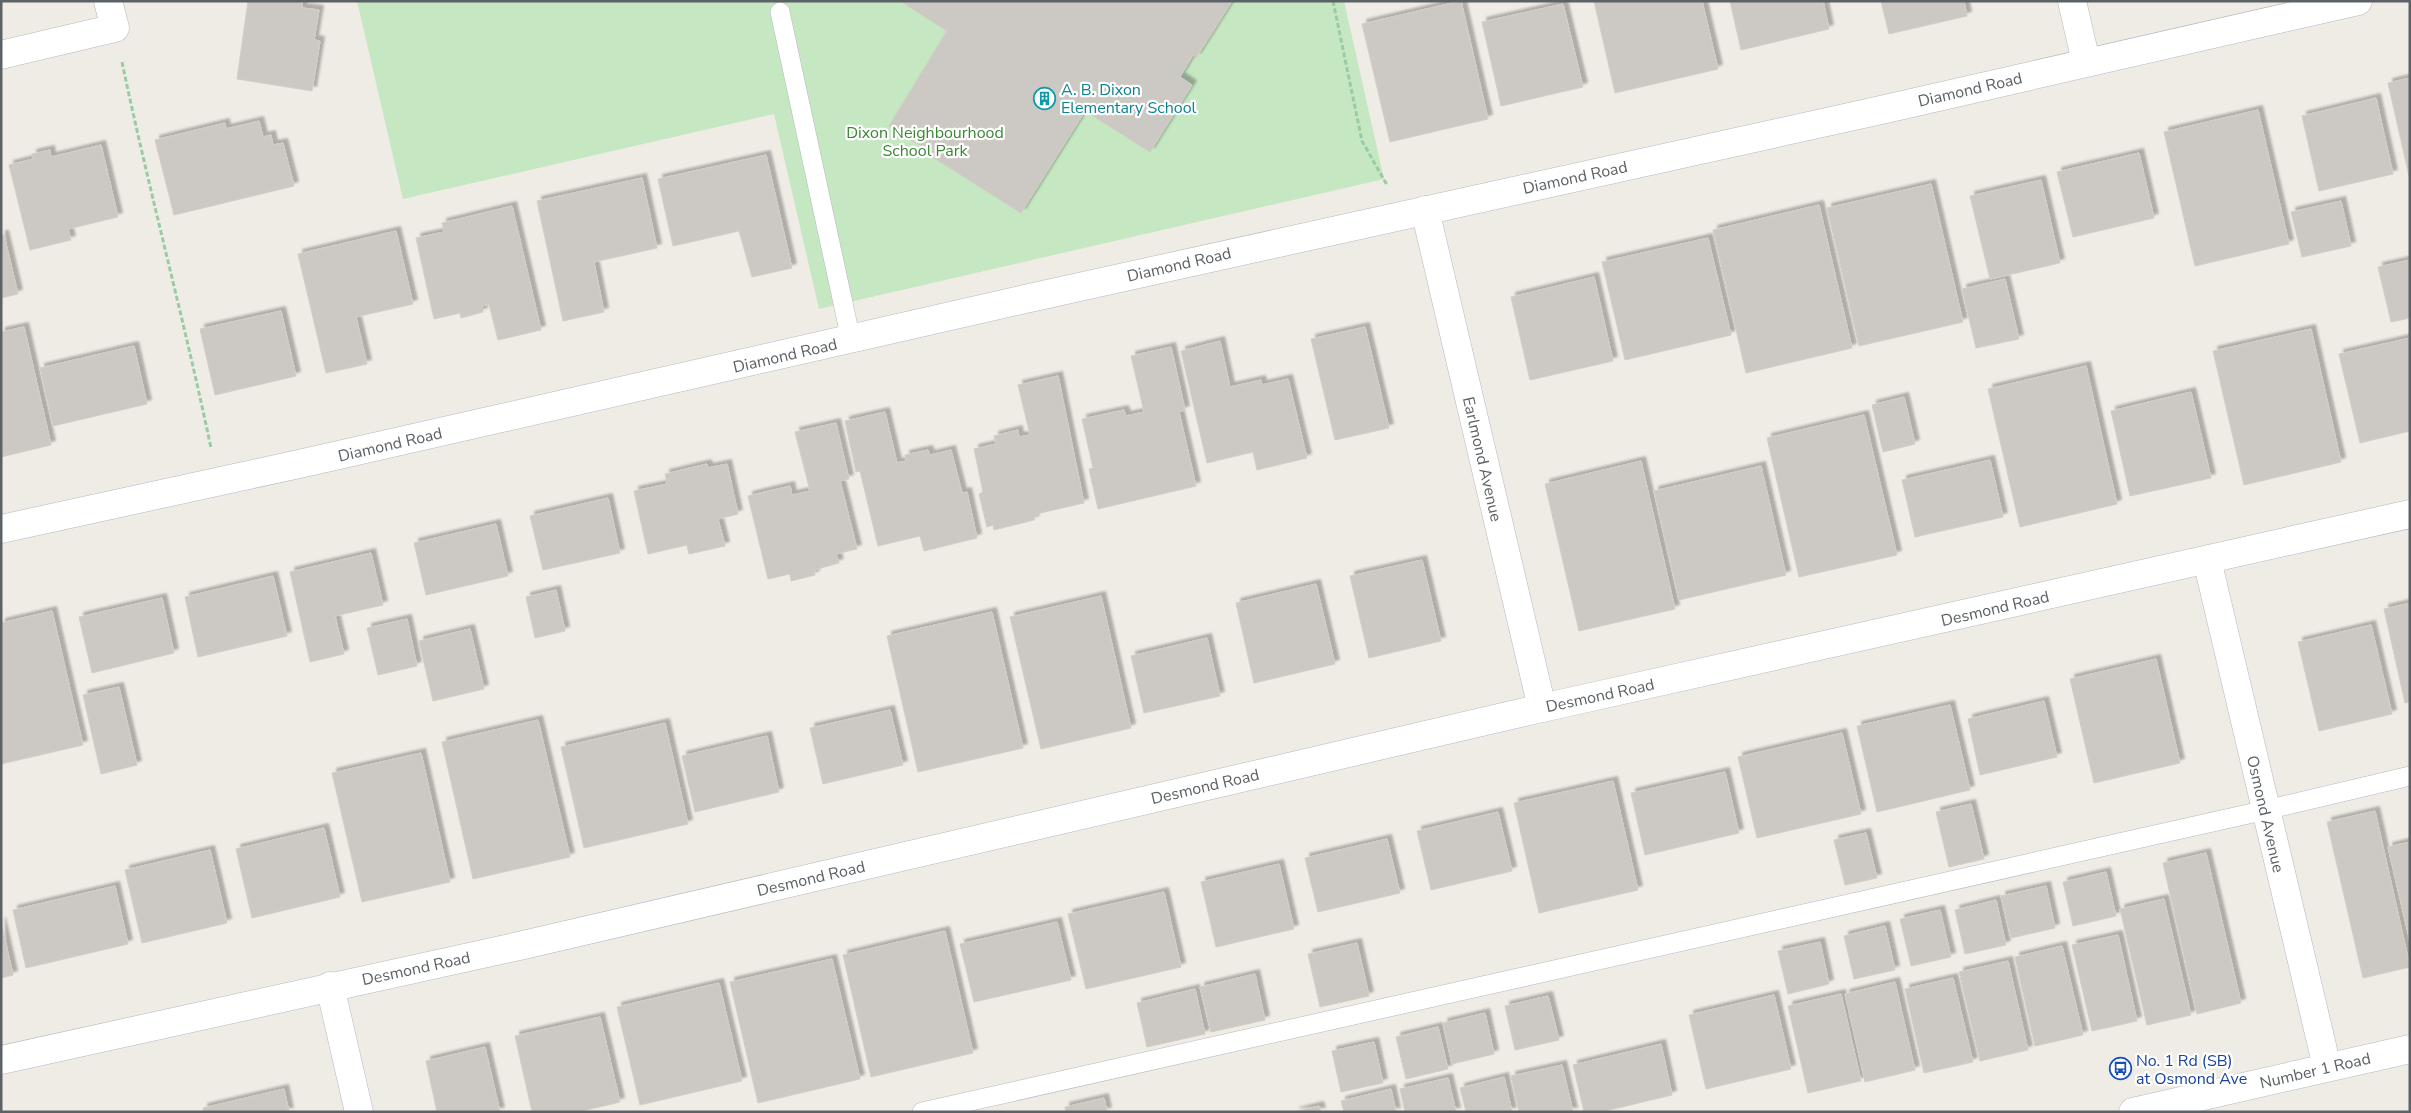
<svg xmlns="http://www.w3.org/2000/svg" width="2411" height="1113" font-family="'Nunito Sans',sans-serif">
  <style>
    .green { fill: #c5e7c1 }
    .building { fill: #ccc9c4; stroke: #d4cdc3; filter: url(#shadow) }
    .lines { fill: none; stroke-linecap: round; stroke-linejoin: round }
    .lane-casing { stroke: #b5b8bc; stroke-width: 20 }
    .street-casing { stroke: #b5b8bc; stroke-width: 29 }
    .secondary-casing { stroke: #b3b9bd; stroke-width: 29 }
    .path { stroke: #9acca3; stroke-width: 3; stroke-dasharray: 5 2.5; stroke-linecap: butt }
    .lane { stroke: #fff; stroke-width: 19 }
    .street { stroke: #fff; stroke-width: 28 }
    .secondary { stroke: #fff; stroke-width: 28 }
    .labels { text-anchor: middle; stroke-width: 4.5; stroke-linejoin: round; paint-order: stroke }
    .culture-label { font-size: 16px; fill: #0d838f; stroke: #fff; text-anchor: start }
    .street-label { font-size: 16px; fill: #5c6266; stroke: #fff }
    .park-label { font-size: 16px; fill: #398633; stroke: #fff }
    .transit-label { font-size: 16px; fill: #164399; stroke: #fff; text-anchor: start }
  </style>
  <defs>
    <filter id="shadow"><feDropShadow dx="4.5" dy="-4.5" stdDeviation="1" flood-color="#0004"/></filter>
  </defs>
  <rect width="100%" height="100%" fill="#efece5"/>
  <path class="green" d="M 357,1 L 1344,1 L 1384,179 L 819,309 L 774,114 L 403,199 Z"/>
  <g class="building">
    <path d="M 248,1 L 297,1 L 302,2 L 302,8 L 319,10 L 314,40 L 320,41 L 312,91 L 237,79 Z"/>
    <path d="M 900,1 L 1232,1 L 1196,58 L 1193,55 L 1180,77 L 1192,85 L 1150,152 L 1085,111 L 1021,213 L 929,155 L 931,152 L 889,126 L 947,31 Z"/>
    <path d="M 1461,1 L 1488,119 L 1390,142 L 1362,24 Z"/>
    <path d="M 1594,1 L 1702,1 L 1718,69 L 1615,93 Z"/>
    <path d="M 1730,1 L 1823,1 L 1829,29 L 1741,50 Z"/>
    <path d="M 1881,1 L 1964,1 L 1967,16 L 1889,34 Z"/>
    <path d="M 1563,4 L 1583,87 L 1501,106 L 1482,22 Z"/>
    <path d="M 2410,78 L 2410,176 L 2409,176 L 2388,83 Z"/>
    <path d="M 2376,98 L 2393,174 L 2319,191 L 2302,116 Z"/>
    <path d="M 2258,110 L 2289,244 L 2195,266 L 2164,132 Z"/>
    <path d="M 259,121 L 263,137 L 271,135 L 273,145 L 283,143 L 294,186 L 174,215 L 155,140 L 225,123 L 226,129 Z"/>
    <path d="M 101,145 L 118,217 L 68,229 L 71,240 L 30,250 L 9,165 L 33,159 L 32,154 L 50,150 L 51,157 Z"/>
    <path d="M 2139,153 L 2154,218 L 2073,237 L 2057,172 Z"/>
    <path d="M 766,155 L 792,268 L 752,277 L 739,231 L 673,246 L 658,179 Z"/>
    <path d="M 642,178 L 657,248 L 594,262 L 604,312 L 563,321 L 537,201 Z"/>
    <path d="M 2041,180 L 2060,263 L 1990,279 L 1970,196 Z"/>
    <path d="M 1931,184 L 1963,322 L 1859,346 L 1827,208 Z"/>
    <path d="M 2341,201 L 2351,246 L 2302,257 L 2291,212 Z"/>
    <path d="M 1819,205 L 1852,348 L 1746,373 L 1713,230 Z"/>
    <path d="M 512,206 L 541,330 L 498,340 L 489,304 L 482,306 L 483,312 L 461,318 L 460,313 L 434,319 L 416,238 L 444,232 L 442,223 Z"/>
    <path d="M 396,231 L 413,304 L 356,317 L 367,364 L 326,373 L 298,254 Z"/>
    <path d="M 1,235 L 4,235 L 18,294 L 1,298 Z"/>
    <path d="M 1708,238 L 1731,335 L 1625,360 L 1602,262 Z"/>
    <path d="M 2410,260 L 2410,318 L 2391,322 L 2378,267 Z"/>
    <path d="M 1594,277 L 1613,361 L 1530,380 L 1511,297 Z"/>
    <path d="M 2005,279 L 2019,339 L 1976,348 L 1962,289 Z"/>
    <path d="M 281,311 L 296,376 L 215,395 L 200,329 Z"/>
    <path d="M 24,327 L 51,445 L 1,457 L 1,332 Z"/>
    <path d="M 1365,327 L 1389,428 L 1335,440 L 1311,339 Z"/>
    <path d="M 2311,329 L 2341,462 L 2244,485 L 2213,351 Z"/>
    <path d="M 2410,338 L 2410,431 L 2360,443 L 2339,354 Z"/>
    <path d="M 1220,341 L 1230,387 L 1261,380 L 1262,385 L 1288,379 L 1307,458 L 1257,470 L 1253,452 L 1207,463 L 1181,351 Z"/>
    <path d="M 134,346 L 147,404 L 53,426 L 40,368 Z"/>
    <path d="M 1171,347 L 1185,410 L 1179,412 L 1196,486 L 1098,509 L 1089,469 L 1093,468 L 1082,419 L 1124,410 L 1126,416 L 1144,412 L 1131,356 Z"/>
    <path d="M 2086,366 L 2117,504 L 2020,527 L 1988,389 Z"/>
    <path d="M 1058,376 L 1084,503 L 1036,514 L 1034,520 L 994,530 L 993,525 L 987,527 L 979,494 L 983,492 L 974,449 L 996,444 L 994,436 L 1018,430 L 1019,437 L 1030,435 L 1018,385 Z"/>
    <path d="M 2191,392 L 2211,478 L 2130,496 L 2111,411 Z"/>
    <path d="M 1904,397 L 1915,444 L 1883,452 L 1872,405 Z"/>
    <path d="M 885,412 L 897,463 L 906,461 L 905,455 L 928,450 L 930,455 L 951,450 L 962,493 L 967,492 L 977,538 L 924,551 L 920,536 L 878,546 L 860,471 L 856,472 L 845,421 Z"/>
    <path d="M 1864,415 L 1897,555 L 1799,577 L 1767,438 Z"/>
    <path d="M 836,423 L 849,479 L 840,481 L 857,549 L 836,554 L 839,563 L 814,570 L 815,575 L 791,581 L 790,574 L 768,579 L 748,496 L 790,486 L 792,495 L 810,491 L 795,432 Z"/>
    <path d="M 1990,460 L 2003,517 L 1915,537 L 1902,480 Z"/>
    <path d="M 1641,461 L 1675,609 L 1579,631 L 1545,484 Z"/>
    <path d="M 707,464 L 708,468 L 727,464 L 738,514 L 718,519 L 725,546 L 689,554 L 687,545 L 648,554 L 634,491 L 667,484 L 665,474 Z"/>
    <path d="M 1761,466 L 1786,575 L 1679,600 L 1654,491 Z"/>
    <path d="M 608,498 L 620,553 L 543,570 L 530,516 Z"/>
    <path d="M 496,524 L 508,576 L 426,595 L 414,543 Z"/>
    <path d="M 371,553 L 383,605 L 335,616 L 344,654 L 310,662 L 290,572 Z"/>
    <path d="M 1422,560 L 1441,641 L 1369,658 L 1350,576 Z"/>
    <path d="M 273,576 L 287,636 L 198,657 L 185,597 Z"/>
    <path d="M 1316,584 L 1335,664 L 1254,683 L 1236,603 Z"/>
    <path d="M 556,590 L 565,631 L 535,638 L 526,597 Z"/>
    <path d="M 1101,596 L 1131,728 L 1041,749 L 1010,617 Z"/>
    <path d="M 162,598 L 174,653 L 92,673 L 79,617 Z"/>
    <path d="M 2410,603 L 2410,702 L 2405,703 L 2384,609 Z"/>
    <path d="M 52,611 L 83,745 L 1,764 L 1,623 Z"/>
    <path d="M 992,612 L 1023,748 L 918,772 L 887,636 Z"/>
    <path d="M 407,619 L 417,666 L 378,675 L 367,628 Z"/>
    <path d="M 2371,625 L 2392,714 L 2319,731 L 2298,642 Z"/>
    <path d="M 470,629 L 484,689 L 433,701 L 419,641 Z"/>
    <path d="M 1207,638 L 1220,696 L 1144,713 L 1131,656 Z"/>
    <path d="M 2156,659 L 2180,763 L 2094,783 L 2070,679 Z"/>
    <path d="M 119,687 L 137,765 L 101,774 L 83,695 Z"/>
    <path d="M 2044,701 L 2057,757 L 1980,775 L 1968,719 Z"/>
    <path d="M 1950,705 L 1970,790 L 1877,812 L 1857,726 Z"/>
    <path d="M 890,710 L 903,765 L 823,784 L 810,728 Z"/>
    <path d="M 538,720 L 570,857 L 473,879 L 442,742 Z"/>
    <path d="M 665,723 L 688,824 L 584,848 L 561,747 Z"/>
    <path d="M 1842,733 L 1861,814 L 1757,838 L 1738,757 Z"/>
    <path d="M 767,736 L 779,792 L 695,812 L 682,756 Z"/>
    <path d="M 421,753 L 450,882 L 362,902 L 332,773 Z"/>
    <path d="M 1725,772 L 1739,833 L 1645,855 L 1631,793 Z"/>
    <path d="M 1613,781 L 1638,890 L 1539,913 L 1514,803 Z"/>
    <path d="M 1971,804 L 1984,859 L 1949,867 L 1936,812 Z"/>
    <path d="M 2375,811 L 2410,967 L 2363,978 L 2327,822 Z"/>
    <path d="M 1498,812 L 1512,871 L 1431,890 L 1417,831 Z"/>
    <path d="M 324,828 L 340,897 L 252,918 L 236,849 Z"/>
    <path d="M 1866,833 L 1877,878 L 1845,885 L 1834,840 Z"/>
    <path d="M 1387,839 L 1400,893 L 1318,912 L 1305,858 Z"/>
    <path d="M 2410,842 L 2410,941 L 2388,847 Z"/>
    <path d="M 210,850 L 227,923 L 142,943 L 125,870 Z"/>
    <path d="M 2206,853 L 2241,1003 L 2197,1014 L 2163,863 Z"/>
    <path d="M 1279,864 L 1294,929 L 1216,947 L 1201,882 Z"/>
    <path d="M 2106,872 L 2116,916 L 2073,926 L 2063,882 Z"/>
    <path d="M 115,886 L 128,944 L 26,968 L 13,910 Z"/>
    <path d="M 2046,886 L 2055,928 L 2011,938 L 2001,896 Z"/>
    <path d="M 1164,892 L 1181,967 L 1086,989 L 1068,914 Z"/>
    <path d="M 2164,899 L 2191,1015 L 2147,1025 L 2120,909 Z"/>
    <path d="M 1996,900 L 2006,945 L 1965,954 L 1955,910 Z"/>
    <path d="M 1940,910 L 1951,957 L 1911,966 L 1900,919 Z"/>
    <path d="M 1,922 L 13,975 L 1,978 Z"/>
    <path d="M 1057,922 L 1071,980 L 974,1002 L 960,944 Z"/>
    <path d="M 1885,926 L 1895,970 L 1854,979 L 1844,936 Z"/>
    <path d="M 945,931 L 973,1053 L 871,1077 L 843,955 Z"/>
    <path d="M 2118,935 L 2137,1021 L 2092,1031 L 2072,945 Z"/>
    <path d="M 1820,942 L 1829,984 L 1788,994 L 1778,951 Z"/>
    <path d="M 1357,943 L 1369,996 L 1320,1007 L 1308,954 Z"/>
    <path d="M 2062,946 L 2083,1035 L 2035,1046 L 2015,957 Z"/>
    <path d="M 832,959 L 860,1079 L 758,1103 L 730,982 Z"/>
    <path d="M 2008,961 L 2028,1050 L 1980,1061 L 1959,972 Z"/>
    <path d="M 1255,974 L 1265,1020 L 1211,1032 L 1200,987 Z"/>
    <path d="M 1953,978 L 1973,1062 L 1924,1073 L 1905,989 Z"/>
    <path d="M 1895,982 L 1915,1070 L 1865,1082 L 1845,994 Z"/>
    <path d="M 719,983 L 742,1081 L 640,1105 L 617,1007 Z"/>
    <path d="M 1195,989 L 1205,1034 L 1147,1047 L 1137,1003 Z"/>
    <path d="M 1841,994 L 1861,1081 L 1808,1093 L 1788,1006 Z"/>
    <path d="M 1774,995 L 1791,1069 L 1706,1089 L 1689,1015 Z"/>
    <path d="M 1548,996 L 1559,1040 L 1515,1050 L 1505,1006 Z"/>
    <path d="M 1485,1013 L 1494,1054 L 1452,1064 L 1443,1023 Z"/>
    <path d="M 600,1017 L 620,1102 L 578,1112 L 532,1112 L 515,1036 Z"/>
    <path d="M 1438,1027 L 1448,1069 L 1406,1079 L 1396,1037 Z"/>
    <path d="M 1374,1042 L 1383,1083 L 1341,1092 L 1332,1051 Z"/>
    <path d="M 1661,1044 L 1672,1095 L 1601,1112 L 1584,1112 L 1573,1065 Z"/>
    <path d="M 485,1047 L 500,1112 L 437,1112 L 426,1061 Z"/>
    <path d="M 1562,1065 L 1573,1112 L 1519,1112 L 1511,1076 Z"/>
    <path d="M 1504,1077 L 1512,1112 L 1466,1112 L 1460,1088 Z"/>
    <path d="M 1448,1078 L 1456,1112 L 1405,1112 L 1400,1089 Z"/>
    <path d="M 284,1089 L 289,1112 L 204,1112 L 203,1108 Z"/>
    <path d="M 1391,1089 L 1396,1112 L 1344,1112 L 1341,1101 Z"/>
    <path d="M 1104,1098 L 1107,1112 L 1066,1112 L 1065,1107 Z"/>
    <path d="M 1319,1106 L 1321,1112 L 1295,1112 Z"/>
  </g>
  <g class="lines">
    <defs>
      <g id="lane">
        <path d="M 780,12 L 851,340"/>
        <path d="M 922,1112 L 2266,810 L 2410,776"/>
      </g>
      <g id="street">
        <path d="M 2072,1 L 2086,62"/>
        <path d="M 1,55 L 115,28 L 108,1"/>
        <path d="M 1425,210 L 1542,708"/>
        <path d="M 1,529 L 308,462 L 1025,299 L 1881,110 L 2358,1"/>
        <path d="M 2207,560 L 2327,1067"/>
        <path d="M 330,986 L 359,1112"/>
        <path d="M 1,1060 L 519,946 L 1542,708 L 2410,514"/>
      </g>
      <path id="secondary" d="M 2133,1112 L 2410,1049"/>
    </defs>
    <use href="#lane" class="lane-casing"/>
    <use href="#street" class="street-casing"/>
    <use href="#secondary" class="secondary-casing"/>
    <g class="path">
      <path d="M 1333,1 L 1362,141 L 1387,185"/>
      <path d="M 122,62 C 149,191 184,319 211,448"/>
    </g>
    <use href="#lane" class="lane"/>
    <use href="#street" class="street"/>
    <use href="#secondary" class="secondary"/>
  </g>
  <defs>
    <symbol id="building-ring" viewBox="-11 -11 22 22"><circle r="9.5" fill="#fff" stroke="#0f9aa8" stroke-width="1.5"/><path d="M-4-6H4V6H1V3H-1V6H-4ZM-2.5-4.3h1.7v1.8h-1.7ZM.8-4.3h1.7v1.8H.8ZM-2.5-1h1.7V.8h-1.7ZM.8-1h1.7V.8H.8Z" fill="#0f9aa8"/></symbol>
    <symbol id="bus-ring" viewBox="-11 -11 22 22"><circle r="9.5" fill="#fff" stroke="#1a4fb4" stroke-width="1.5"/><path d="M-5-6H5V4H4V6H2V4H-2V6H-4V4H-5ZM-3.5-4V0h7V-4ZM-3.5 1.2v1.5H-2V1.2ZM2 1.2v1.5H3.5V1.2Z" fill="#1a4fb4"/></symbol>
  </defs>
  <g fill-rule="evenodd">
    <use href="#building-ring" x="1032" y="86" width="25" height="25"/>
    <use href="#bus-ring" x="2108" y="1056" width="25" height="25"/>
  </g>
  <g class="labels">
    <g class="culture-label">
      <text x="1061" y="95">A. B. Dixon<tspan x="1061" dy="18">Elementary School</tspan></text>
    </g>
    <g class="street-label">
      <text transform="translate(1970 89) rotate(-13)" y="6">Diamond Road</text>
      <text transform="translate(1575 177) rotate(-12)" y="6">Diamond Road</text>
      <text transform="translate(1179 264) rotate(-13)" y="6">Diamond Road</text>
      <text transform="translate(785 355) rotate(-13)" y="6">Diamond Road</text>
      <text transform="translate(390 444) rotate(-13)" y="6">Diamond Road</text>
      <text transform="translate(1483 459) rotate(77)" y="6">Earlmond Avenue</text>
      <text transform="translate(1995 608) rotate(-13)" y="6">Desmond Road</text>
      <text transform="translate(1600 695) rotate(-12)" y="6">Desmond Road</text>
      <text transform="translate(1205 786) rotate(-13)" y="6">Desmond Road</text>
      <text transform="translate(2266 814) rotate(77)" y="6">Osmond Avenue</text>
      <text transform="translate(811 878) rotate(-13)" y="6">Desmond Road</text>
      <text transform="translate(416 968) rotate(-12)" y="6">Desmond Road</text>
      <text transform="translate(2315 1070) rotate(-13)" y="6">Number 1 Road</text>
    </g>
    <g class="park-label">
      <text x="925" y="138">Dixon Neighbourhood<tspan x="925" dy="18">School Park</tspan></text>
    </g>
    <g class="transit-label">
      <text x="2136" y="1066">No. 1 Rd (SB)<tspan x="2136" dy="18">at Osmond Ave</tspan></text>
    </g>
  </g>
  <rect width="2411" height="1113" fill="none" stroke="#5c6266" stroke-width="5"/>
</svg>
